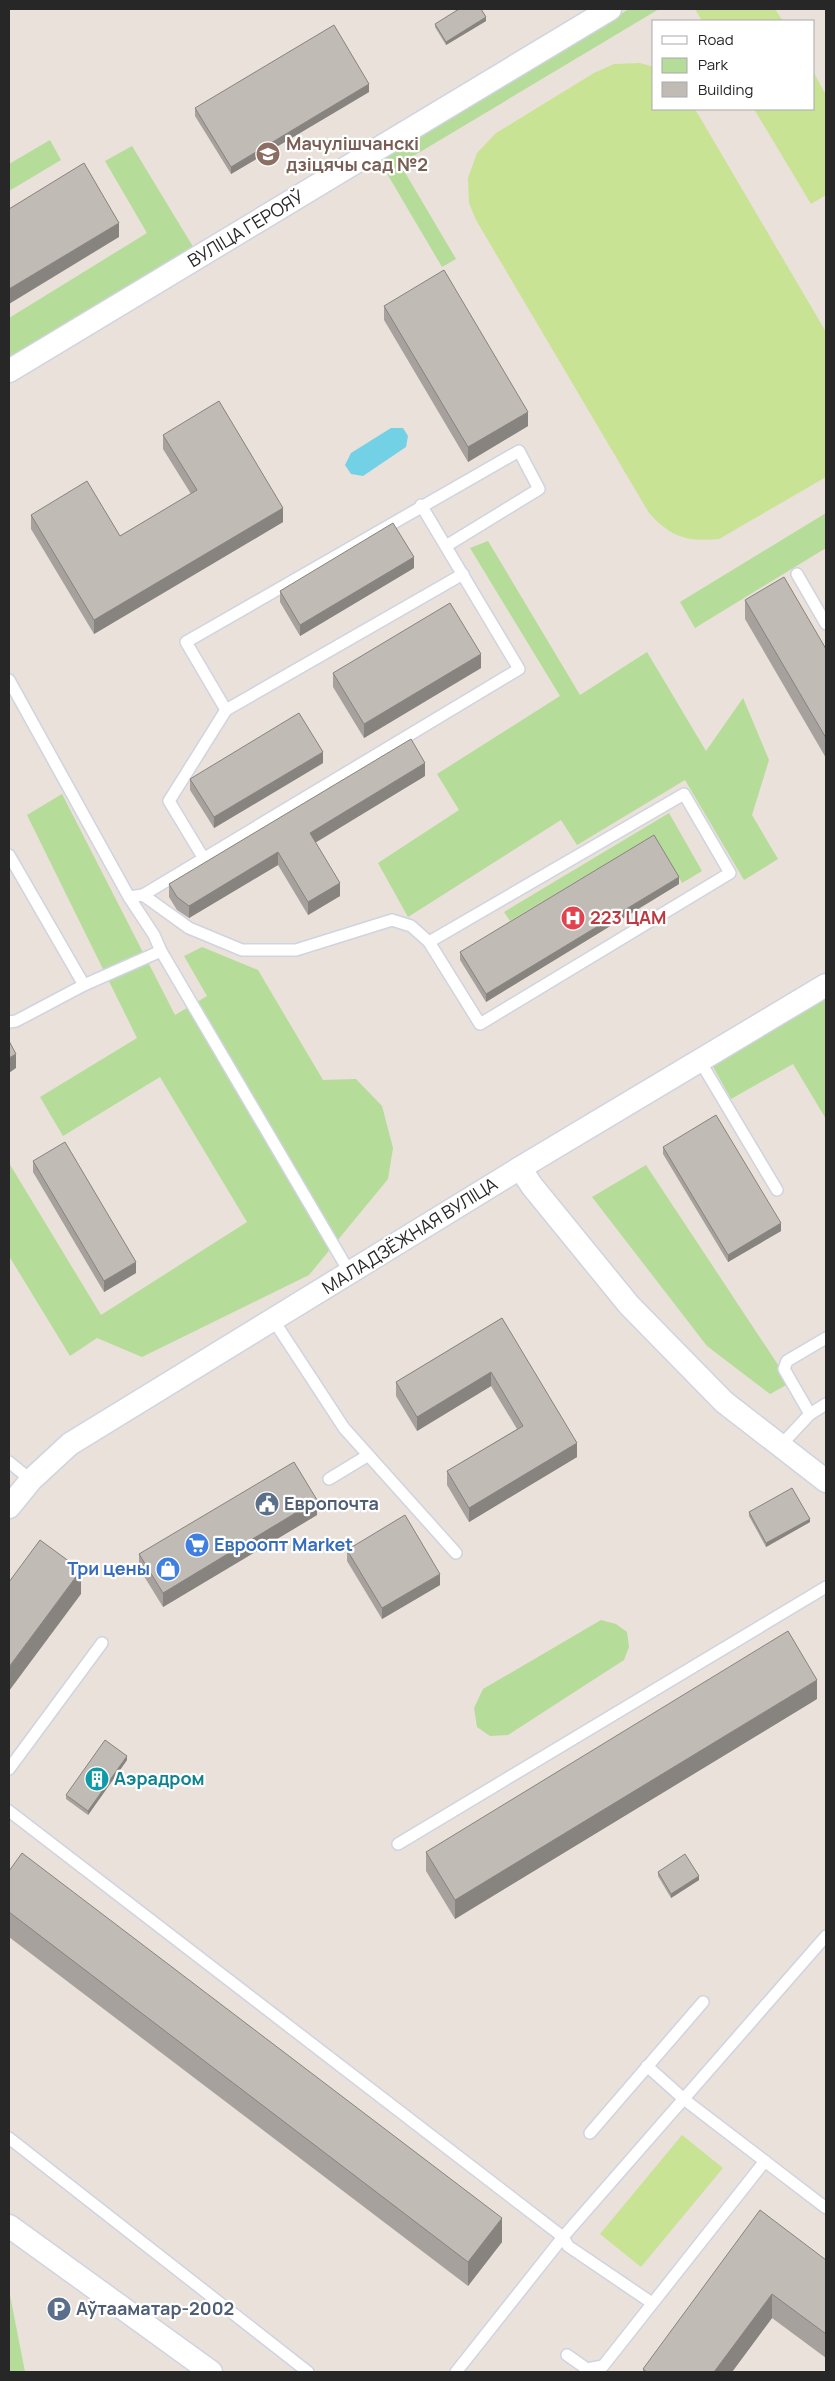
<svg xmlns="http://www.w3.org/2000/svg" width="835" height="2381" font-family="Manrope,sans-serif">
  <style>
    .green { fill: #b6dc99 }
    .pitch { fill: #c9e395 }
    .water { fill: #73d1e5 }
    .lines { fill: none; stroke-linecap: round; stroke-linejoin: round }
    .lane-casing { stroke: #cfd4e0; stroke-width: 14 }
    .street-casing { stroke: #cfd4e0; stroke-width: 25 }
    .lane { stroke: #fff; stroke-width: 11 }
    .street { stroke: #fff; stroke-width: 22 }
    .wall { fill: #a6a19d }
    .shaded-wall { fill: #87837f }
    .building { fill: #c1bbb6; stroke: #87837f }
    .labels { text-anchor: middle; stroke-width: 4.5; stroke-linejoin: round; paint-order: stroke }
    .education-label { font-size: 18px; font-weight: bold; fill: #785e54; stroke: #fff; text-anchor: start }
    .street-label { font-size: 18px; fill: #272727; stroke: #fff }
    .health-label { font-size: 18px; font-weight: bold; fill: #be3a42; stroke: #fff; text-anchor: start }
    .service-label { font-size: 18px; font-weight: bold; fill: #4e5e75; stroke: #fff; text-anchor: start }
    .shop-label { font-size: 18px; font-weight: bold; fill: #366cbe; stroke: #fff; text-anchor: start }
    .culture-label { font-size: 18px; font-weight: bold; fill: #0d838f; stroke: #fff; text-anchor: start }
  </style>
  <rect width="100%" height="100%" fill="#e9e1da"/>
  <g class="green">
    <path d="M 629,9 L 659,9 L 400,164 L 456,259 L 442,267 L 379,160 Z"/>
    <path d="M 50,140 L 61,160 L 9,191 L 9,164 Z"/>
    <path d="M 132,146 L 195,250 L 9,362 L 9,318 L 147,233 L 105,161 Z"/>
    <path d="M 826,513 L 826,548 L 695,628 L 680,602 Z"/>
    <path d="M 488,541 L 580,695 L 647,652 L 706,751 L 743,698 L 769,760 L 752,815 L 778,859 L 744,880 L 685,780 L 577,845 L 561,820 L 408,917 L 378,863 L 459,810 L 437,774 L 560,696 L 470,548 Z"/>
    <path d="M 62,794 L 175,1015 L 207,996 L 184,956 L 202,947 L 258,970 L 323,1080 L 356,1079 L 382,1106 L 393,1148 L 388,1179 L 309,1275 L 142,1357 L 97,1338 L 70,1356 L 9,1256 L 9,1163 L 101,1315 L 247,1222 L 160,1077 L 63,1136 L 40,1097 L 137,1038 L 27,815 Z"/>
    <path d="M 669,813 L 702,871 L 682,883 L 654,835 L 510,921 L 504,912 Z"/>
    <path d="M 826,994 L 826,1119 L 793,1064 L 731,1099 L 711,1063 Z"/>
    <path d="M 646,1165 L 790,1383 L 770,1394 L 707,1346 L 592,1197 Z"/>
    <path d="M 601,1620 L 616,1624 L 627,1632 L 629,1647 L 624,1660 L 508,1735 L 490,1736 L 477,1727 L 474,1708 L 483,1689 Z"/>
    <path d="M 9,2290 L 25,2372 L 9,2372 Z"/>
  </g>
  <g class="pitch">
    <path d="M 695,9 L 775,9 L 783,21 L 702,21 Z"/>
    <path d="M 640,63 L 654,67 L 654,109 L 695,109 L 826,332 L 826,477 L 719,539 C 686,542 671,537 649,513 L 476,220 L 469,203 L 468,178 L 477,153 L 496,133 L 594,73 L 614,64 Z"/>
    <path d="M 814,73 L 826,95 L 826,195 L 811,204 L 754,109 L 814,109 Z"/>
    <path d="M 682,2135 L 723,2168 L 641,2267 L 600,2234 Z"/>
  </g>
  <path class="water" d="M 391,428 L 403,428 L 408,436 L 406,447 L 363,476 L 351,474 L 345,465 L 351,453 Z"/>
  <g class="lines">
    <defs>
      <g id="lane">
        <path d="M 797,574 L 826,624"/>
        <path d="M 9,680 L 129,897 L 154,935 L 161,951 L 350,1273"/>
        <path d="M 226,710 L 463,574"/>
        <path d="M 9,855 L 84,985"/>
        <path d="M 204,859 L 169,801 L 226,710 L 186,642 L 519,451 L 539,489 L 446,546"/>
        <path d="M 143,895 L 519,669 L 421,505"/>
        <path d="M 129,897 L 143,895 L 189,928 L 242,950 L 296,950 L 392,920 L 411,926 L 429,942 L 480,1024 L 730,873 L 684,794 L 429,942"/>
        <path d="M 9,1022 L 16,1021 L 84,985 L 161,951"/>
        <path d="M 700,1061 L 777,1190"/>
        <path d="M 274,1321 L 344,1428 L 456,1553"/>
        <path d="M 810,1414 L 784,1369 L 787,1361 L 826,1338"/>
        <path d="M 781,1445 L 810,1414 L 826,1404"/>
        <path d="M 9,1462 L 31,1480"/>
        <path d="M 329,1479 L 367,1456"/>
        <path d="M 9,1769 L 102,1643"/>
        <path d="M 9,1811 L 563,2237 L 456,2372"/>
        <path d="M 398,1844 L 826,1587"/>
        <path d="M 647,2066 L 685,2100 L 826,2208"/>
        <path d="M 590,2133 L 703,2002"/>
        <path d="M 9,2138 L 308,2372"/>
        <path d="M 652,2303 L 568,2246 L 563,2237 L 826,1936"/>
        <path d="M 567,2355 L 587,2369 L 603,2366 L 765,2161"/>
      </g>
      <g id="street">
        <path d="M 9,371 L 610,9"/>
        <path d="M 520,1168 L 532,1186 L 629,1305 L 724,1402 L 826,1481"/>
        <path d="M 9,1507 L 31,1480 L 70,1444 L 520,1168 L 826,985"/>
        <path d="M 9,2226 L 211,2372"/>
      </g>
    </defs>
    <use href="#lane" class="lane-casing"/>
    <use href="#street" class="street-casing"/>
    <use href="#lane" class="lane"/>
    <use href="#street" class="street"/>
  </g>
  <g class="wall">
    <path d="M 486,21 L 446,45 L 435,27 L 435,24 Z"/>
    <path d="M 369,92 L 231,174 L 195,116 L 195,108 Z"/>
    <path d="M 384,306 L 528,426 L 468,462 L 384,320 Z"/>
    <path d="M 163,435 L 283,522 L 94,634 L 31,529 L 31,515 L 120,536 L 191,494 L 163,449 Z"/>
    <path d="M 414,568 L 300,636 L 280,602 L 280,591 Z"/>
    <path d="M 745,600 L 826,649 L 826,758 L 745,619 Z"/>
    <path d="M 481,668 L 364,738 L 333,687 L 333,673 Z"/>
    <path d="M 323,763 L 214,828 L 190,790 L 190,779 Z"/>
    <path d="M 425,776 L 315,842 L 340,896 L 308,915 L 278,865 L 189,918 L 177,910 L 169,897 L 169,884 Z"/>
    <path d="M 679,884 L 486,1002 L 460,960 L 460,952 Z"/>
    <path d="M 663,1147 L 781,1231 L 728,1262 L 663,1154 Z"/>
    <path d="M 33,1161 L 136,1273 L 104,1292 L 33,1172 Z"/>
    <path d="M 502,1318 L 577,1457 L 469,1522 L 447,1485 L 447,1471 L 517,1429 L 491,1386 L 417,1431 L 396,1396 L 396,1382 Z"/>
    <path d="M 749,1512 L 810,1522 L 766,1547 L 749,1516 Z"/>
    <path d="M 317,1515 L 163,1607 L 139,1568 L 139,1554 Z"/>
    <path d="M 347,1550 L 440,1585 L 382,1619 L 347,1561 Z"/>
    <path d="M 817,1699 L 455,1919 L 426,1871 L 426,1852 Z"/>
    <path d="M 127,1760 L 88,1815 L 66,1799 L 66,1795 Z"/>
    <path d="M 9,1871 L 502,2242 L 468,2286 L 9,1937 Z"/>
    <path d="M 658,1872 L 699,1880 L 671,1898 L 658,1876 Z"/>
    <path d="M 826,2260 L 826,2358 L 772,2318 L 732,2372 L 643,2372 L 643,2369 Z"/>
  </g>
  <g class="shaded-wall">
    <path d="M 486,17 L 486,21 L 446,45 L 446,42 Z"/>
    <path d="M 369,84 L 369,92 L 231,174 L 231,167 Z"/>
    <path d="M 119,223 L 119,237 L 9,304 L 9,289 Z"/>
    <path d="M 528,412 L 528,426 L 468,462 L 468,447 Z"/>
    <path d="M 283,508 L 283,522 L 94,634 L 94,620 Z"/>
    <path d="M 414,557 L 414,568 L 300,636 L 300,625 Z"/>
    <path d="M 481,654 L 481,668 L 364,738 L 364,724 Z"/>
    <path d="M 323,752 L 323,763 L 214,828 L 214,817 Z"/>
    <path d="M 425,763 L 425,776 L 310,846 L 310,833 Z"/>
    <path d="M 278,852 L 278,865 L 189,918 L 189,906 Z"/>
    <path d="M 679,877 L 679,884 L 486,1002 L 486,994 Z"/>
    <path d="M 340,883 L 340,896 L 308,915 L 308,902 Z"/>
    <path d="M 16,1054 L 16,1068 L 9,1073 L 9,1058 Z"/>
    <path d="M 781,1223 L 781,1231 L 728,1262 L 728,1255 Z"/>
    <path d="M 136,1262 L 136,1273 L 104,1292 L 104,1281 Z"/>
    <path d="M 491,1372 L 491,1386 L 417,1431 L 417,1417 Z"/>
    <path d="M 577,1443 L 577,1457 L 469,1522 L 469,1508 Z"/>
    <path d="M 317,1500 L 317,1515 L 163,1607 L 163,1593 Z"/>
    <path d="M 810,1519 L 810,1522 L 766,1547 L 766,1543 Z"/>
    <path d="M 81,1570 L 81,1594 L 9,1691 L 9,1667 Z"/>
    <path d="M 440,1574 L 440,1585 L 382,1619 L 382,1608 Z"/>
    <path d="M 817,1680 L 817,1699 L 455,1919 L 455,1900 Z"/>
    <path d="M 127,1756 L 127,1760 L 88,1815 L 88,1811 Z"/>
    <path d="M 699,1876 L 699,1880 L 671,1898 L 671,1894 Z"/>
    <path d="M 502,2218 L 502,2242 L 468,2286 L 468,2262 Z"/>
    <path d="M 772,2294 L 772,2318 L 732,2372 L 714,2372 Z"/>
  </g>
  <g class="building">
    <path d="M 459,9 L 481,9 L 486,17 L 446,42 L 435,24 Z"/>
    <path d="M 334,25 L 369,84 L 231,167 L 195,108 Z"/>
    <path d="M 84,163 L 119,223 L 9,289 L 9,209 Z"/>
    <path d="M 444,270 L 528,412 L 468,447 L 384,306 Z"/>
    <path d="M 219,401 L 283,508 L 94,620 L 31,515 L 87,481 L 120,536 L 197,490 L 163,435 Z"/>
    <path d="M 393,523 L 414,557 L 300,625 L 280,591 Z"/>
    <path d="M 784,577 L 826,649 L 826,738 L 745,600 Z"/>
    <path d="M 450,603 L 481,654 L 364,724 L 333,673 Z"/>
    <path d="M 299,713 L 323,752 L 214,817 L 190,779 Z"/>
    <path d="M 411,739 L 425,763 L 310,833 L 340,883 L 308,902 L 278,852 L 189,906 L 177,897 L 169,884 Z"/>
    <path d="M 654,835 L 679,877 L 486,994 L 460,952 Z"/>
    <path d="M 9,1041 L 16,1054 L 9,1058 Z"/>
    <path d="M 716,1115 L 781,1223 L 728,1255 L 663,1147 Z"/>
    <path d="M 65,1142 L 136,1262 L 104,1281 L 33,1161 Z"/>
    <path d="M 502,1318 L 577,1443 L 469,1508 L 447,1471 L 523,1426 L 491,1372 L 417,1417 L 396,1382 Z"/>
    <path d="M 294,1462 L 317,1500 L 163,1593 L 139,1554 Z"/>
    <path d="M 792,1488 L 810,1519 L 766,1543 L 749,1512 Z"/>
    <path d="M 405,1515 L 440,1574 L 382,1608 L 347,1550 Z"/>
    <path d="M 40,1540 L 81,1570 L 9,1667 L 9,1582 Z"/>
    <path d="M 788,1631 L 817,1680 L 455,1900 L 426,1852 Z"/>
    <path d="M 105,1740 L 127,1756 L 88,1811 L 66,1795 Z"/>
    <path d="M 22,1853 L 502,2218 L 468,2262 L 9,1912 L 9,1871 Z"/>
    <path d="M 685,1854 L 699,1876 L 671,1894 L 658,1872 Z"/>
    <path d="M 760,2210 L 826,2260 L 826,2334 L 772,2294 L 714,2372 L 647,2372 L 643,2369 Z"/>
  </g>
  <defs>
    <symbol id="school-disc" viewBox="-11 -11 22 22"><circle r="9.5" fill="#8d6e63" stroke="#fff"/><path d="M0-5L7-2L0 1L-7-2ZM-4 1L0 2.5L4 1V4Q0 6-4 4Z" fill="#fff"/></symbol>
    <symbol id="hospital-disc" viewBox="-11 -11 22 22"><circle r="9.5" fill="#e0444e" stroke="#fff"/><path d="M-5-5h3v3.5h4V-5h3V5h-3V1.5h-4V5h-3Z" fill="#fff"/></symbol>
    <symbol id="civic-disc" viewBox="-11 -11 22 22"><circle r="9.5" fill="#5c6f8a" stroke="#fff"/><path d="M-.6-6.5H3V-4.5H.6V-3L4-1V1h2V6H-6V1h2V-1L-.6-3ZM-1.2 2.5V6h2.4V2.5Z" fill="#fff"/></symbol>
    <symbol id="supermarket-disc" viewBox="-11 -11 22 22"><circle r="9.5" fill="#3f7fe0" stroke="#fff"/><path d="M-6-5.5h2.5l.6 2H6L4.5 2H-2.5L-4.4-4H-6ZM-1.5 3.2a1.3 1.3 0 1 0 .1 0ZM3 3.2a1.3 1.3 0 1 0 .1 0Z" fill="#fff"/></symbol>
    <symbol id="shop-disc" viewBox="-11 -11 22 22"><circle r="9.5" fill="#3f7fe0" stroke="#fff"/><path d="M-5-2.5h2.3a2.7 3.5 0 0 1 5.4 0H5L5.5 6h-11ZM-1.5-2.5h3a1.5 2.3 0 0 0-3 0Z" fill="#fff"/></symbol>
    <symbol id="building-disc" viewBox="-11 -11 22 22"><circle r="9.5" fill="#0f9aa8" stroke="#fff"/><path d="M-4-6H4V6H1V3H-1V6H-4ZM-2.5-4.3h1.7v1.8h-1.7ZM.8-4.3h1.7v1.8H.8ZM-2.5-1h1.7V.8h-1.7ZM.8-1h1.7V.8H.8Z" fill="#fff"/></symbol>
    <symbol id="parking-disc" viewBox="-11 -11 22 22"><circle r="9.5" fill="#5c6f8a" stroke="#fff"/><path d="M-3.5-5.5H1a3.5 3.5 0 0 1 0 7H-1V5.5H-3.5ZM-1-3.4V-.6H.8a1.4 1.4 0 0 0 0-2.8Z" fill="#fff"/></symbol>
  </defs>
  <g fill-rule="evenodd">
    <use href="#school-disc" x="254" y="140" width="28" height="28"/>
    <use href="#hospital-disc" x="559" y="904" width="28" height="28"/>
    <use href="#civic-disc" x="253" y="1490" width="28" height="28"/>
    <use href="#supermarket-disc" x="183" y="1531" width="28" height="28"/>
    <use href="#shop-disc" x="154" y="1555" width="28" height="28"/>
    <use href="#building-disc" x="83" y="1765" width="28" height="28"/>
    <use href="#parking-disc" x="45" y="2295" width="28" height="28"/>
  </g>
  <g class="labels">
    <g class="education-label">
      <text x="286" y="150">Мачулішчанскі<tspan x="286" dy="21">дзіцячы сад №2</tspan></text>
    </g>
    <g class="street-label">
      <text transform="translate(246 229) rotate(-31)" y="6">ВУЛІЦА ГЕРОЯЎ</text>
      <text transform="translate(410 1236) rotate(-32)" y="6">МАЛАДЗЁЖНАЯ ВУЛІЦА</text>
    </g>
    <g class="health-label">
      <text x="590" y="924">223 ЦAM</text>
    </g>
    <g class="service-label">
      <text x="284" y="1510">Европочта</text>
      <text x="76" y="2315">Аўтааматар-2002</text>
    </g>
    <g class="shop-label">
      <text x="214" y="1551">Евроопт Market</text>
      <text x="150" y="1575" text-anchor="end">Три цены</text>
    </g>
    <g class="culture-label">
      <text x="114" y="1785">Аэрадром</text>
    </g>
  </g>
  <rect width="835" height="2381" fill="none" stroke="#272727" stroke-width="20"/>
  <rect x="652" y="20" width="162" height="90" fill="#ffffff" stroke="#a9a9a9"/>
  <rect x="662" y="36" width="25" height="8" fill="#ffffff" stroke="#a9a9a9"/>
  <text x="698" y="45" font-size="15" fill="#272727">Road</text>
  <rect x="662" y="58" width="25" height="15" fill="#b6dc99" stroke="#a9a9a9"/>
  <text x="698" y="70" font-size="15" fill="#272727">Park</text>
  <rect x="662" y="82" width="25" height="15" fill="#c1bbb6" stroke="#a9a9a9"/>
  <text x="698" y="95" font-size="15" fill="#272727">Building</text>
</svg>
